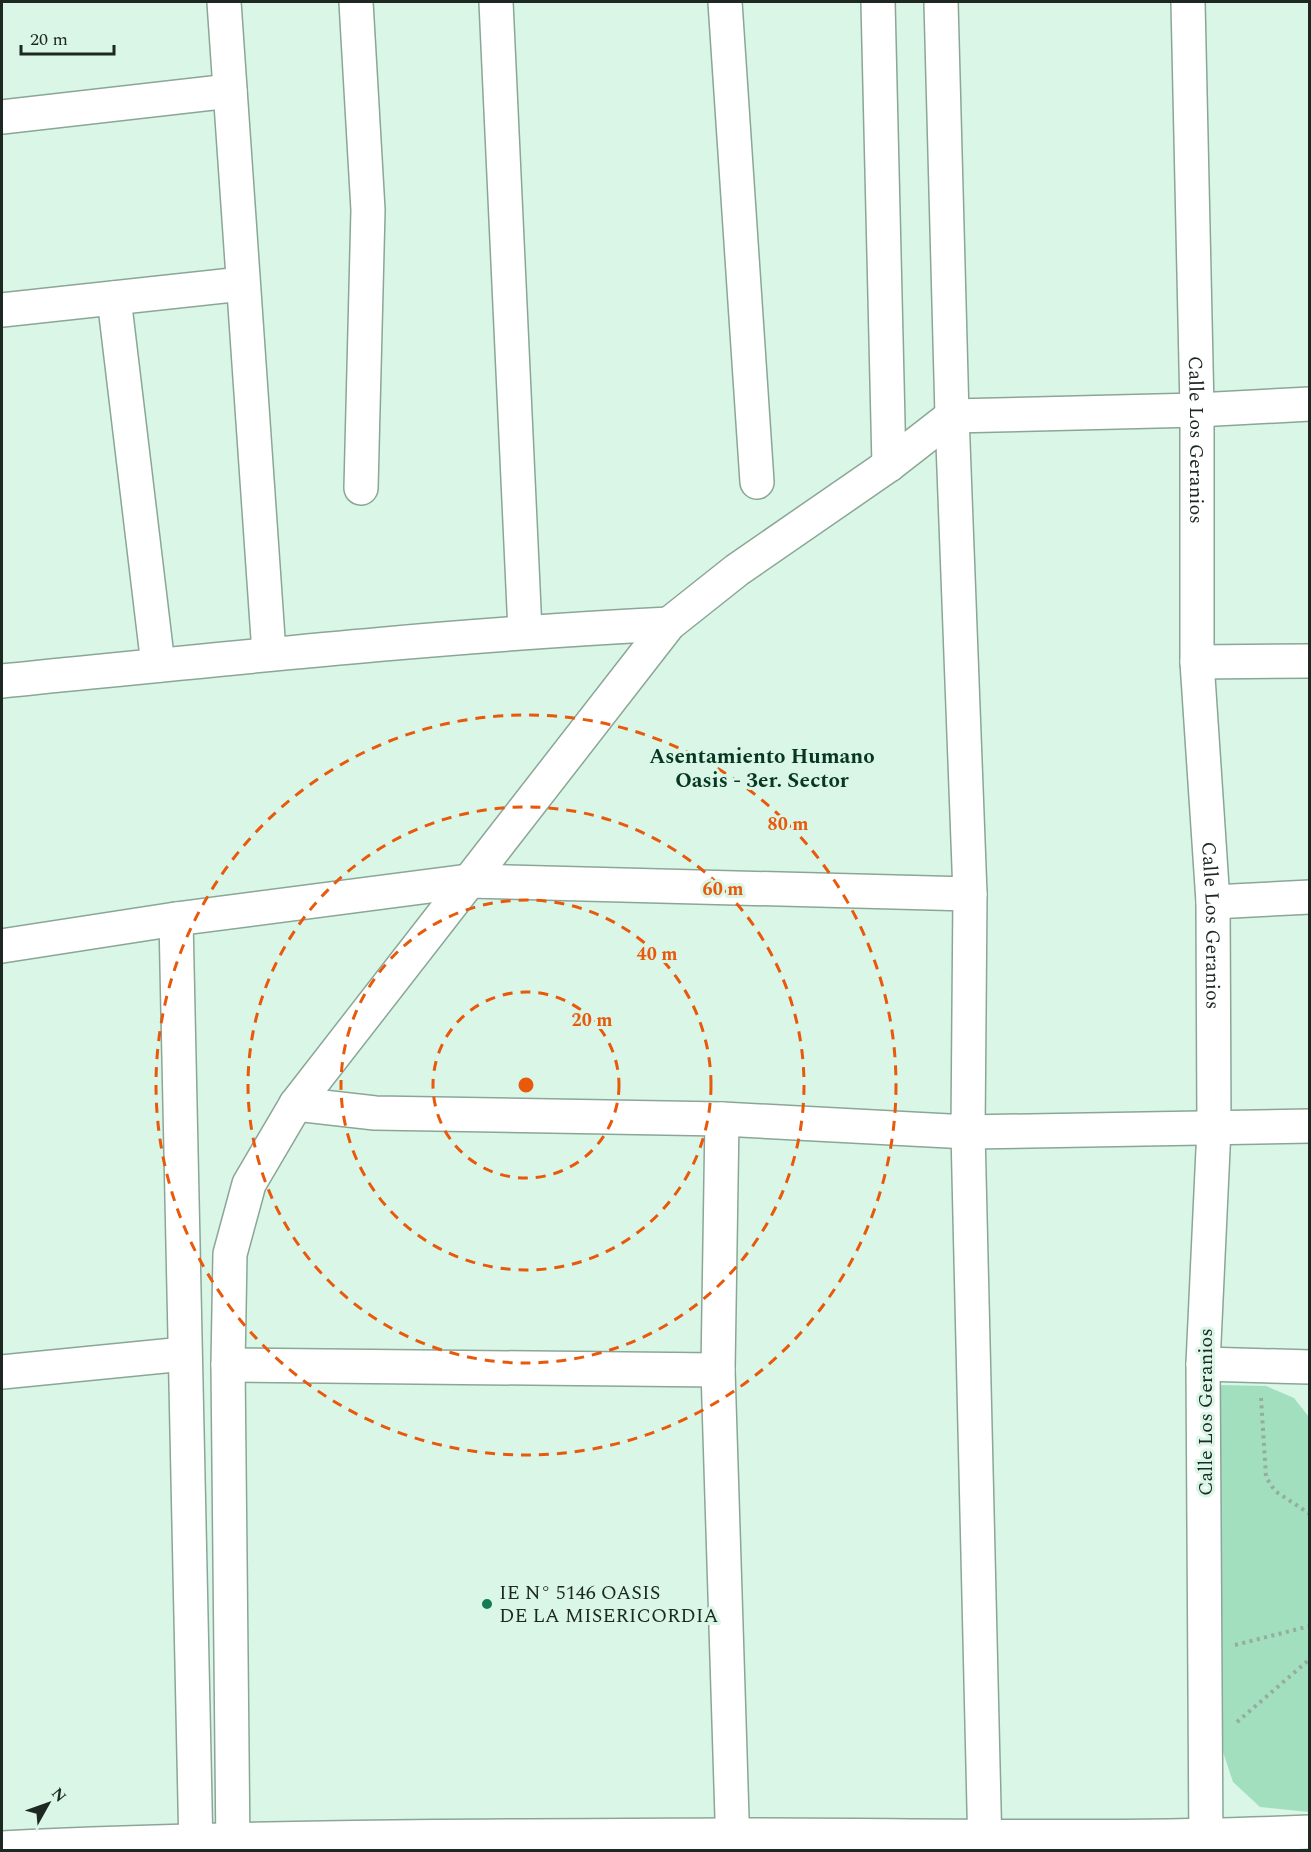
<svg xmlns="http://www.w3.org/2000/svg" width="1311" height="1852" font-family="Spectral,serif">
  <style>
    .green { fill: #a1dfbf }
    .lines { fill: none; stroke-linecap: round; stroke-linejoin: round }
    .minor-casing { stroke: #8ba697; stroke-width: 36 }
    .path { stroke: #95ac9f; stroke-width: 4; stroke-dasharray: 3 4.5; stroke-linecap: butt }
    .minor { stroke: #fff; stroke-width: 33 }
    .ring { fill: none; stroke: #e8590c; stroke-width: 3; stroke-dasharray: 10 8 }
    .poi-dot { fill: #157b54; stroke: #d9f6e6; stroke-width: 2 }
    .labels { text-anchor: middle; stroke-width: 6; stroke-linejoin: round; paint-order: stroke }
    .street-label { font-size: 20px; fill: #1d2822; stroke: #d9f6e6 }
    .poi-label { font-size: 20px; fill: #1d2822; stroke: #d9f6e6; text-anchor: start }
    .neighbourhood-label { font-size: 21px; font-weight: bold; fill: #073623; stroke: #d9f6e6 }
    .centre { fill: #e8590c; stroke: #d9f6e6; stroke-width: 3 }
    .ring-label { font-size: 18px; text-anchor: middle; font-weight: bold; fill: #e8590c; stroke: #d9f6e6; stroke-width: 6; stroke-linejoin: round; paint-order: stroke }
  </style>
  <rect width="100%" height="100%" fill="#d9f6e6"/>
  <path class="green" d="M 1222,1385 L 1266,1386 L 1294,1398 L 1309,1417 L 1309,1812 L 1260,1807 L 1233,1782 L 1222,1749 L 1217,1391 Z"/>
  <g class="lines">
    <defs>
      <g id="minor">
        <path d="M 224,2 L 269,653"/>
        <path d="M 356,2 L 368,210 L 361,488"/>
        <path d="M 496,2 L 525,631"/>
        <path d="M 725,2 L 757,482"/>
        <path d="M 878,2 L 889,465"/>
        <path d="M 941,2 L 952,416 L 970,894 L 968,1132 L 985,1850"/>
        <path id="s1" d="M 1188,2 L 1197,410 L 1197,662 L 1213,902 L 1214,1128 L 1203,1364 L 1206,1850"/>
        <path d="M 2,117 L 230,91"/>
        <path d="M 114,298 L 158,665"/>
        <path d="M 2,310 L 242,284"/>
        <path d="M 1197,662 L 1310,661"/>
        <path d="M 2,681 C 224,659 445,635 669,624"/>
        <path d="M 1213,902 L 1310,897"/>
        <path d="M 176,919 L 196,1850"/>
        <path d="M 2,946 L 176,919 L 468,881 L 970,894"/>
        <path d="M 296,1104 L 375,1113 L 722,1119 L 968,1132 L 1310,1126"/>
        <path d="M 722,1119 L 718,1370 L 733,1850"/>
        <path d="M 1203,1364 L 1310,1367"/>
        <path d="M 228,1365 L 718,1370"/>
        <path d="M 2,1372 L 184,1354"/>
        <path d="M 2,1848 C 244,1836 488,1836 731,1835 C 924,1835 1117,1840 1310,1832"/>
        <path d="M 233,1850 L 228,1365 L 230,1254 L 249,1184 L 296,1104 L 669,624 L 737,570 L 889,465 L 952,416 L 1197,410 L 1310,404"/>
      </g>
    </defs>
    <use href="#minor" class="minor-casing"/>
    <g class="path">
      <path d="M 1261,1398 L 1266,1477 L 1275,1491 L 1310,1514"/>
      <path d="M 1235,1645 L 1310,1626"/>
      <path d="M 1237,1722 L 1310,1659"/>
    </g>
    <use href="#minor" class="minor"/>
  </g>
  <g class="ring">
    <circle cx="526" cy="1085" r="93"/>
    <circle cx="526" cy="1085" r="185"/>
    <circle cx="526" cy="1085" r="278"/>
    <circle cx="526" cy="1085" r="370"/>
  </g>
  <circle class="poi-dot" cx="487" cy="1604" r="6"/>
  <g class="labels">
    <g class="street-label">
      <text dy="7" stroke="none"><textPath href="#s1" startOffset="438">Calle Los Geranios</textPath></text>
      <text dy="7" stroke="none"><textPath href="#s1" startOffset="924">Calle Los Geranios</textPath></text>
      <text transform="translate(1205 1412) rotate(-90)" y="7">Calle Los Geranios</text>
    </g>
    <g class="poi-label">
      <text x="499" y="1599">IE N° 5146 OASIS<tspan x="499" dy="23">DE LA MISERICORDIA</tspan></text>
    </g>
    <g class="neighbourhood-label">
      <text x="762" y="763">Asentamiento Humano<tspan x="762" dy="24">Oasis - 3er. Sector</tspan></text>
    </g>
  </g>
  <circle cx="526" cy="1085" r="9" class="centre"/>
  <g class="ring-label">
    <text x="788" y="830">80 m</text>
    <text x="723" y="895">60 m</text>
    <text x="657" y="960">40 m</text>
    <text x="592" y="1026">20 m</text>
  </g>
  <rect width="1311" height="1852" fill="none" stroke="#1d2822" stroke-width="6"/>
  <g transform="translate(48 1804) rotate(50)" stroke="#d9f6e6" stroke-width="4.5" paint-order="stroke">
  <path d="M0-4.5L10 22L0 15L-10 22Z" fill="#1d2822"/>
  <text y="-9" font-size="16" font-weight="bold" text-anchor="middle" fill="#1d2822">N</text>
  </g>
  <path d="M21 45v9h93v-9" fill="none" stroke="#1d2822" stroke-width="3"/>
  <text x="30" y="45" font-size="18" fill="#1d2822" stroke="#d9f6e6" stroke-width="4.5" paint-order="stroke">20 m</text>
</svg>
